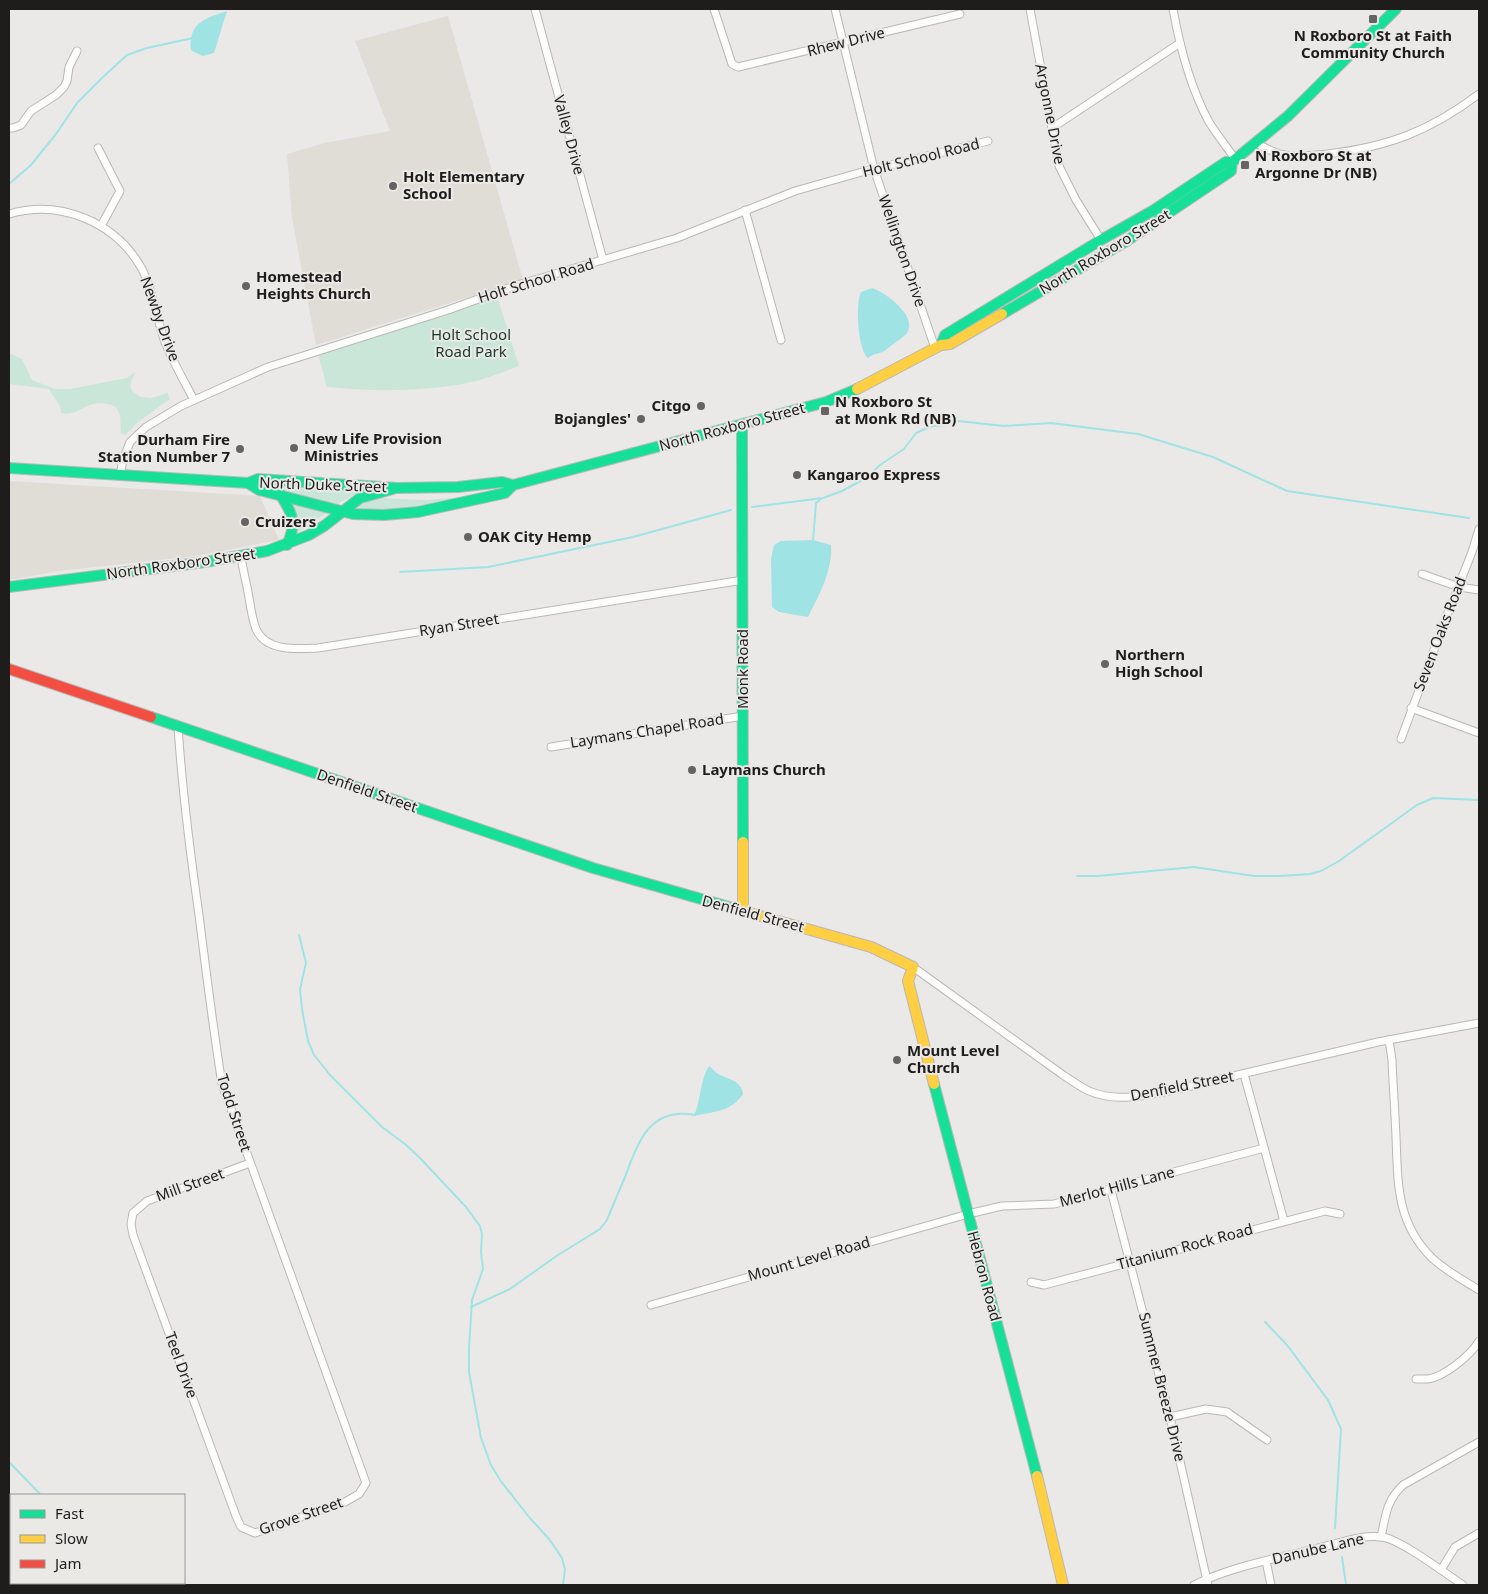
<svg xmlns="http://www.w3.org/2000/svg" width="1488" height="1594" font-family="'Noto Sans',sans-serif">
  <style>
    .built { fill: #e0dcd6 }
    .green { fill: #cae6d8 }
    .water { fill: #a0e3e5 }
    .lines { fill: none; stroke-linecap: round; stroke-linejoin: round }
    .stream { stroke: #a0e3e5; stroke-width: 2 }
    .street-casing { stroke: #b9b8b7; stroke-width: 9 }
    .fast-casing { stroke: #b9b8b7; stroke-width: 12 }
    .slow-casing { stroke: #b9b8b7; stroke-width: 12 }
    .jam-casing { stroke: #b9b8b7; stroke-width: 12 }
    .street { stroke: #fcfcfb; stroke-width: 7 }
    .fast { stroke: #16e098; stroke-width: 10 }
    .slow { stroke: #ffcf43; stroke-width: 10 }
    .jam { stroke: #f24e42; stroke-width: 10 }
    .poi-dot { fill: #656463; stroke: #ebe9e6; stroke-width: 2 }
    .labels { text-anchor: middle; stroke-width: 4; stroke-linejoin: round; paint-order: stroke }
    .poi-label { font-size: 15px; font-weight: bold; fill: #1e1d1c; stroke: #ebe9e6; text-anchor: start }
    .street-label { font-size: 15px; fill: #1e1d1c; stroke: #ebe9e6 }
    .park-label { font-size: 15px; fill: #16392b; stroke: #ebe9e6 }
  </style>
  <rect width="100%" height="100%" fill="#eae9e7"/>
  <g class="built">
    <path d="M 448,16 L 523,280 L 316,345 L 292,218 L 287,154 L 325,143 L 390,131 L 355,41 Z"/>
    <path d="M 9,481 L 260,496 L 279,540 L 196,556 L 59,571 L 9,580 Z"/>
  </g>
  <g class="green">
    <path d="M 497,296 L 519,366 C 506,371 493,376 480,380 C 433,392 375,392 327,387 L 318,354 Z"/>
    <path d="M 9,353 L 22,359 L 32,380 L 55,389 L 70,389 L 127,378 L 135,372 L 130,385 L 132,391 L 141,397 L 151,398 L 168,393 L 170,399 L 138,422 L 125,435 L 121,433 L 120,415 L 116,407 C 88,394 81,418 61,413 C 61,402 53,398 49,389 L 9,384 Z"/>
    <path d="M 269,483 L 359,492 L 338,504 L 268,487 Z"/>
    <path d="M 473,496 L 415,509 L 366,509 L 356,507 L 355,505 L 378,498 L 425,500 Z"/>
    <path d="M 294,503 L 327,513 L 298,532 Z"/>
  </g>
  <g class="water">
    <path d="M 227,11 L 214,53 L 203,56 L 192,51 C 190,47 190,45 191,40 C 192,21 212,16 227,11 Z"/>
    <path d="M 872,288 C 885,292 918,316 907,333 C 905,336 889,347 886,350 C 880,354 874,353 868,358 C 858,351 855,303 861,292 Z"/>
    <path d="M 813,540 L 831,545 C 833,570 819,595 808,617 L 779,612 L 772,607 L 771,559 L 774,545 L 781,541 Z"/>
    <path d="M 709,1066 C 712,1068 715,1072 718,1074 C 728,1079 742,1081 743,1094 C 730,1113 714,1111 694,1116 C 701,1100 700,1080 709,1066 Z"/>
  </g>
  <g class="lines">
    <g class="stream">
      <path d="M 9,184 L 31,165 L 56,134 L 77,103 L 102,78 L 127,55 L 147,48 L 193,38"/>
      <path d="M 958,421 L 1004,426 L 1051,423 L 1138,434 L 1213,457 L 1287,491 L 1469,518"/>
      <path d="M 752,507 L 823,498 L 842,491 L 866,478 L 880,465 L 904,449 L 916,433 L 932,426 L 946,425"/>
      <path d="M 813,541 L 816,503 L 821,499"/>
      <path d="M 400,572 L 488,567 L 633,537 L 731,510"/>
      <path d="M 1077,876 L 1098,876 L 1194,867 L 1254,876 L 1281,876 L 1310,874 L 1321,871 L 1339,861 L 1417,805 L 1433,798 L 1479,800"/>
      <path d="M 299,935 L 306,963 L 300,989 L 302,1009 L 308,1041 L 314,1055 L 330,1075 L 382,1127 L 405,1144 L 420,1158 L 466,1207 L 480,1226 L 482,1234 L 481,1252 L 483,1269 L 472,1300 L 469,1348 L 469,1372 L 481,1438 L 491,1465 L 500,1480 L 529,1517 L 549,1539 L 562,1558 L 565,1569 L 563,1585"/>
      <path d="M 471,1307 L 510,1289 L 555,1257 L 600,1229 L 607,1220 C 613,1205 619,1191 625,1177 C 638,1142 650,1106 695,1115"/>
      <path d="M 1265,1322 L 1287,1345 L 1328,1400 L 1341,1429 L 1335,1528"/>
      <path d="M 9,1462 L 41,1495"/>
      <path d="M 1342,1557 L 1346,1585"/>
      <path d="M 119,1583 L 121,1585"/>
    </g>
    <defs>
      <g id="street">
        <path d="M 535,9 L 603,260"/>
        <path d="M 714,9 L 732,64 L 738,67 L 960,14"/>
        <path d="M 835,9 L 874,169 L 935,348"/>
        <path d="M 1030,9 L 1059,166 L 1076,200 L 1101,240"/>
        <path d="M 1173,9 C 1180,48 1190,87 1209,122 C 1217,135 1227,147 1235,159"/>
        <path d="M 9,128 L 13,128 L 21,125 L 31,111 L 56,95 L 64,87 L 67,81 L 69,67 L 77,51"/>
        <path d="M 1052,128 L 1180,43"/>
        <path d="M 1256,143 C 1265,148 1274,153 1284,155 C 1298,158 1313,155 1327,154 C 1388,147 1430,131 1479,94"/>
        <path d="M 98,148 L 120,191 L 101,226"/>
        <path d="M 745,210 L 781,340"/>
        <path d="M 9,214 C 60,199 116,222 142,269 C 154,292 156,318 165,342 C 173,362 184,381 194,400"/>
        <path d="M 120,475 L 123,460 L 130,442 L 146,427 L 181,406 L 268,367 L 448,310 L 514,286 L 677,238 L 795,191 L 862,172 L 988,141"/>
        <path d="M 241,557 C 243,571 247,584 249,598 C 251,608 252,619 256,629 C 266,652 297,649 318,648 L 743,580"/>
        <path d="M 1422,574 L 1459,587 L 1479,590"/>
        <path d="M 1411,708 L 1479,733"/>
        <path d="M 178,726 C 182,789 190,852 199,915 C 206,971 213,1028 222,1084 L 366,1483 L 359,1494 L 345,1502 L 255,1533 L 241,1527 L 236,1516 L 133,1235 L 131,1224 L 133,1213 L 147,1201 L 250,1163"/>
        <path d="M 1401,739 L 1444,623 L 1472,552 L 1479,529"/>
        <path d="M 551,747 L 743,716"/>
        <path d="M 913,967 L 1063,1075 C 1071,1080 1080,1087 1089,1091 C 1117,1103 1146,1095 1174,1090 L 1378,1042 L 1479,1023"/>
        <path d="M 1389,1040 L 1392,1060 C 1393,1086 1395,1111 1396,1137 C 1398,1183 1396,1222 1432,1258 C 1446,1271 1463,1280 1479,1290"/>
        <path d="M 1244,1074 L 1284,1221"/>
        <path d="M 1111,1190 L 1170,1417 L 1208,1585"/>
        <path d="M 1031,1282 L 1044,1285 L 1325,1211 L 1340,1214"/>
        <path d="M 651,1305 L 968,1214 L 1002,1206 L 1054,1204 L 1264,1148"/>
        <path d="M 1416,1379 C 1419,1379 1424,1379 1428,1379 C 1444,1377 1471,1355 1479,1341"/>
        <path d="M 1170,1417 L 1206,1409 L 1227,1412 L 1267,1440"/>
        <path d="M 1381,1537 C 1386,1515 1386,1501 1403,1485 L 1479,1442"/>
        <path d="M 1266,1561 L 1271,1585"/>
        <path d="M 1441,1570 L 1455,1547 L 1479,1533"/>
        <path d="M 1194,1585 C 1232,1566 1276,1559 1318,1548 C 1338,1544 1361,1534 1382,1537 C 1400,1539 1446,1574 1463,1585"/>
      </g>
      <g id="fast">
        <path d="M 1002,314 L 1128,240 L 1231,171 L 1232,162"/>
        <path d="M 941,345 L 945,335 L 1101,240 L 1154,210 L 1226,162 L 1232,162 L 1288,116 L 1396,9"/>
        <path d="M 742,425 L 743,842"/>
        <path d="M 9,468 L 248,483 L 259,490 L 353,514 L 384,515 L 418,512 L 505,493 L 513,485"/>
        <path d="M 248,483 L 258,479 L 397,488 L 458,487 L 502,482 L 513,485 L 826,402 L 857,389"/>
        <path d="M 280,494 C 293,514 297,523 287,545"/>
        <path d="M 9,587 L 205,562 L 267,551 L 309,535 L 324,526 L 360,498 L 393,489"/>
        <path d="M 151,717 L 593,868 L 750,913"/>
        <path d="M 934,1084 L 1037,1476"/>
      </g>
      <g id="slow">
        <path d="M 857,389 L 941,345 L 950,344 L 1002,314"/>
        <path d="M 743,842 L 743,912"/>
        <path d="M 750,913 L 871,947 L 913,967 L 908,981 L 934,1084"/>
        <path d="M 1037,1476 L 1063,1585"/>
      </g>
      <path id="jam" d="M 9,669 L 151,717"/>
    </defs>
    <use href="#street" class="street-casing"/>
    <use href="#fast" class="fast-casing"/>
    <use href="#slow" class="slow-casing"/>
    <use href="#jam" class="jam-casing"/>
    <use href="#street" class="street"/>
    <use href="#fast" class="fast"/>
    <use href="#slow" class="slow"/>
    <use href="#jam" class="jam"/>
  </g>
  <g class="poi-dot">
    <rect x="1368" y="14" width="10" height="10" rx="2.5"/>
    <rect x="1240" y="160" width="10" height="10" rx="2.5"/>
    <circle cx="393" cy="186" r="5"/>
    <circle cx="246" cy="286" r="5"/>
    <circle cx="701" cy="406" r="5"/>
    <rect x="820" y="406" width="10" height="10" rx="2.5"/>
    <circle cx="641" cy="419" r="5"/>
    <circle cx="294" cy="448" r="5"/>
    <circle cx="240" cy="449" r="5"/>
    <circle cx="797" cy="475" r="5"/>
    <circle cx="245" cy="522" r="5"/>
    <circle cx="468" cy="537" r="5"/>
    <circle cx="1105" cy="664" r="5"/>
    <circle cx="692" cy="770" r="5"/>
    <circle cx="897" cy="1060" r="5"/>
  </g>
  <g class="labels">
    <g class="poi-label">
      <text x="1373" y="41" text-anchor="middle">N Roxboro St at Faith<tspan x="1373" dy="17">Community Church</tspan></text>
      <text x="1255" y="161">N Roxboro St at<tspan x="1255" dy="17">Argonne Dr (NB)</tspan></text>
      <text x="403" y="182">Holt Elementary<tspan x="403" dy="17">School</tspan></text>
      <text x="256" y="282">Homestead<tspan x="256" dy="17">Heights Church</tspan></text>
      <text x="835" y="407">N Roxboro St<tspan x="835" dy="17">at Monk Rd (NB)</tspan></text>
      <text x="691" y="411" text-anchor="end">Citgo</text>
      <text x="631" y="424" text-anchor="end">Bojangles'</text>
      <text x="304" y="444">New Life Provision<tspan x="304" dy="17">Ministries</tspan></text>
      <text x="230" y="445" text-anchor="end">Durham Fire<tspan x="230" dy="17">Station Number 7</tspan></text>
      <text x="807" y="480">Kangaroo Express</text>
      <text x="255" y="527">Cruizers</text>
      <text x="478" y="542">OAK City Hemp</text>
      <text x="1115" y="660">Northern<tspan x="1115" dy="17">High School</tspan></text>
      <text x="702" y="775">Laymans Church</text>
      <text x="907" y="1056">Mount Level<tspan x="907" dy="17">Church</tspan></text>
    </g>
    <g class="street-label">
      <text transform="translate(846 42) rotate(-14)" y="5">Rhew Drive</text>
      <text transform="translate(1050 114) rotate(79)" y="5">Argonne Drive</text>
      <text transform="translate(569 135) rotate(75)" y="5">Valley Drive</text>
      <text transform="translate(921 158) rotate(-14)" y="5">Holt School Road</text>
      <text transform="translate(902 251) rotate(71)" y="5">Wellington Drive</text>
      <text transform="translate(1105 252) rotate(-31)" y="5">North Roxboro Street</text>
      <text transform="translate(536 281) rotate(-17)" y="5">Holt School Road</text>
      <text transform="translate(160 319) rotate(70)" y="5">Newby Drive</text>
      <text transform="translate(732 427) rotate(-15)" y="5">North Roxboro Street</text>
      <text transform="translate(323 485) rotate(2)" y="5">North Duke Street</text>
      <text transform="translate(181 564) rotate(-8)" y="5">North Roxboro Street</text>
      <text transform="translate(459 625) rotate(-9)" y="5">Ryan Street</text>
      <text transform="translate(1440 634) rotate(-69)" y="5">Seven Oaks Road</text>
      <text transform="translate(743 669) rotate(-90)" y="5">Monk Road</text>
      <text transform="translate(647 731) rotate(-9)" y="5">Laymans Chapel Road</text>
      <text transform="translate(367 791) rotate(19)" y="5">Denfield Street</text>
      <text transform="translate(753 914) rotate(15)" y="5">Denfield Street</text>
      <text transform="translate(1182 1086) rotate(-11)" y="5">Denfield Street</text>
      <text transform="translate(234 1113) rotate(72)" y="5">Todd Street</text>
      <text transform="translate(190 1185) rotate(-20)" y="5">Mill Street</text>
      <text transform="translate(1117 1187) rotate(-15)" y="5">Merlot Hills Lane</text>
      <text transform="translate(1185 1247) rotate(-15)" y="5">Titanium Rock Road</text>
      <text transform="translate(809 1259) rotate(-16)" y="5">Mount Level Road</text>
      <text transform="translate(984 1276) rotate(75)" y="5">Hebron Road</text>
      <text transform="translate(181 1365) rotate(70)" y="5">Teel Drive</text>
      <text transform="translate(1162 1387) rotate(76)" y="5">Summer Breeze Drive</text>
      <text transform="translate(301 1516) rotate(-19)" y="5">Grove Street</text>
      <text transform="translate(1318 1549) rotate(-13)" y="5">Danube Lane</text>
    </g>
    <g class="park-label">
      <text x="471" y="340">Holt School<tspan x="471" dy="17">Road Park</tspan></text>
    </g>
  </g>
  <rect width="1488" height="1594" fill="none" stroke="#1e1d1c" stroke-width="20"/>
  <rect x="10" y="1494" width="175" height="90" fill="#ebe9e6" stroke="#999795"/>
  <rect x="20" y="1510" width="25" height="8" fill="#16e098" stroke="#999795"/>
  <text x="55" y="1519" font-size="15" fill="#1e1d1c">Fast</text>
  <rect x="20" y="1535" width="25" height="8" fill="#ffcf43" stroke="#999795"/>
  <text x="55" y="1544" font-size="15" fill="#1e1d1c">Slow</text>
  <rect x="20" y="1560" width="25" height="8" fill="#f24e42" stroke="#999795"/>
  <text x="55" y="1569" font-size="15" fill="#1e1d1c">Jam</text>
</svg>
